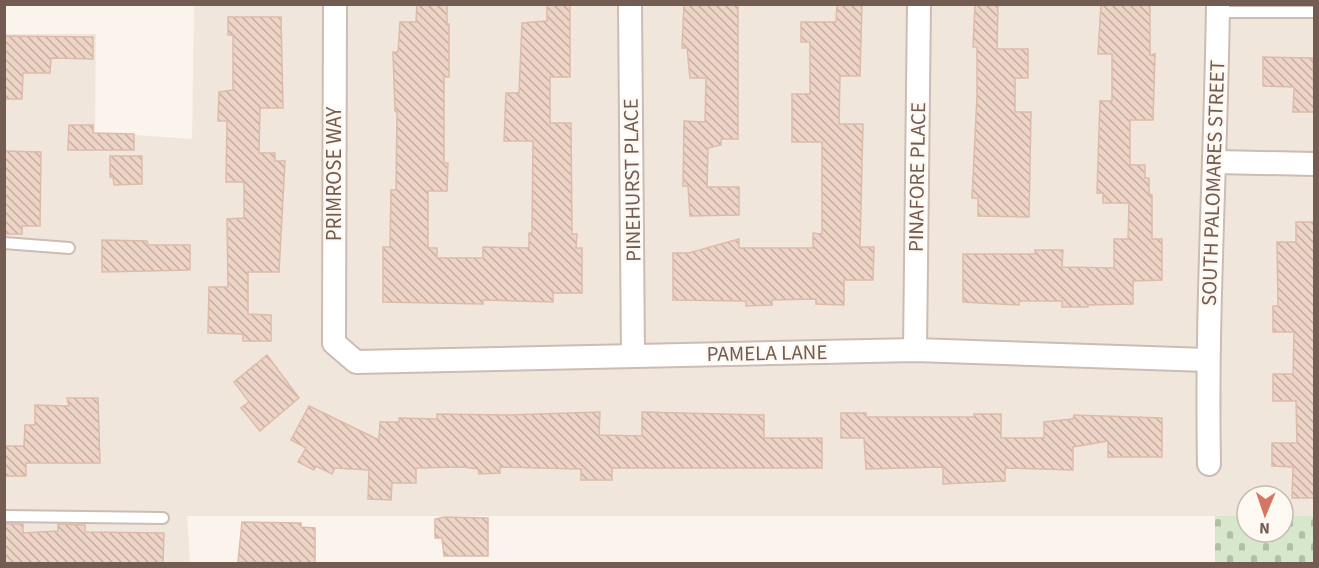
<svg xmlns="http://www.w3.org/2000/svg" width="1319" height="568" font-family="'Source Sans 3',sans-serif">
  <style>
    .residential { fill: #f1e6db }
    .cemetery { fill: url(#cemetery-stones) }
    .building { fill: url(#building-back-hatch); stroke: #ddbba9; stroke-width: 1.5 }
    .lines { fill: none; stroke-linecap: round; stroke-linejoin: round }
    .service-casing { stroke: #ccbcb2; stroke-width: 14 }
    .minor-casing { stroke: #ccbcb2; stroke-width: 26 }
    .service { stroke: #fff; stroke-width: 10 }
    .minor { stroke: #fff; stroke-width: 22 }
    .labels { text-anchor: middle; stroke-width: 5; stroke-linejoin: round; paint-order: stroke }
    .street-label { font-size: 21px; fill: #735c51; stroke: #fdf8f2 }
  </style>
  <defs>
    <pattern id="cemetery-stones" width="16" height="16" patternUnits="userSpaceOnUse" patternTransform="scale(1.5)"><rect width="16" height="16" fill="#d7e7cb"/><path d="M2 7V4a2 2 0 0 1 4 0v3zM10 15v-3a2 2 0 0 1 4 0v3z" fill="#b3bea7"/></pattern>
    <pattern id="building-back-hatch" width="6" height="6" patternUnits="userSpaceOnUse" patternTransform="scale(1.5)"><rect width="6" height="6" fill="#edd4c6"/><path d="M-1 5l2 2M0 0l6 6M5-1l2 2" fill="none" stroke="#c4afa3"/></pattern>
  </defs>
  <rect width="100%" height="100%" fill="#faf4ec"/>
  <path class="residential" d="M 194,5 L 1314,5 L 1314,516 L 1283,516 L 1283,496 L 1247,496 L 1247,516 L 187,516 L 190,563 L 5,563 L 4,34 L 96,34 L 95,132 L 192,139 Z"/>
  <path class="cemetery" d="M 1215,516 L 1247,516 L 1247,532 L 1283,532 L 1283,516 L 1314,516 L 1314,563 L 1215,563 Z"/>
  <g class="building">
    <path d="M 417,4 L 447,4 L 447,24 L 449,24 L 449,77 L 444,77 L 444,163 L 448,163 L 447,191 L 428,191 L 428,248 L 437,248 L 437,258 L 483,258 L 483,247 L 529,248 L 529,233 L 532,233 L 533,141 L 504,141 L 506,93 L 519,93 L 522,23 L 547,21 L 547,4 L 570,4 L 570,77 L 550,77 L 550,123 L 571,123 L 572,234 L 577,234 L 576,248 L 582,248 L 582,293 L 553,293 L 553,302 L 483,300 L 483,304 L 383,302 L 383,247 L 390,247 L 391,190 L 396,190 L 397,112 L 395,111 L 393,52 L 398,52 L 400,22 L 416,22 Z"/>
    <path d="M 684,4 L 738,4 L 738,139 L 721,139 L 721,145 L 708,148 L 707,187 L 739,187 L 739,215 L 690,216 L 688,186 L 683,186 L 684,121 L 705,122 L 706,78 L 690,78 L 687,48 L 682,48 Z"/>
    <path d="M 837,4 L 862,4 L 860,76 L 840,76 L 839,124 L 863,124 L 860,247 L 874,247 L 873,280 L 844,280 L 844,305 L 816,304 L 816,299 L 772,300 L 772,305 L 746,306 L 746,301 L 673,300 L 673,253 L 689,253 L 739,239 L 739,248 L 813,248 L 813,233 L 822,234 L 822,142 L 792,142 L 792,94 L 810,94 L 810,42 L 801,42 L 801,22 L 836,22 Z"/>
    <path d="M 975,4 L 998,4 L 997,49 L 1028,49 L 1028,78 L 1015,78 L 1015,112 L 1031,112 L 1029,217 L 978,216 L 978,198 L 972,198 L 977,96 L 977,47 L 973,47 Z"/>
    <path d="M 1101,4 L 1150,4 L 1150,55 L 1155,54 L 1153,120 L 1130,120 L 1130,165 L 1145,165 L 1145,178 L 1149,178 L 1149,194 L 1152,195 L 1152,239 L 1162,239 L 1162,280 L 1133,281 L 1133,304 L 1088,305 L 1088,307 L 1062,307 L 1062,301 L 1019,301 L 1019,305 L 963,302 L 963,254 L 1035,254 L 1035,250 L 1063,250 L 1062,267 L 1114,268 L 1114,239 L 1128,239 L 1129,203 L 1103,203 L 1103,193 L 1097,193 L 1100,101 L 1112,101 L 1112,54 L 1098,54 Z"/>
    <path d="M 228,17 L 281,17 L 283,108 L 260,108 L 259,153 L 275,153 L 275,161 L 285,161 L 279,272 L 248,272 L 248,314 L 271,315 L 271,341 L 243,341 L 243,334 L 208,333 L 209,287 L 228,287 L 227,219 L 244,218 L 244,182 L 226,182 L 227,121 L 218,121 L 219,92 L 233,90 L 233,35 L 228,35 Z"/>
    <path d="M 4,36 L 93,37 L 93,59 L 51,58 L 50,73 L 23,73 L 22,99 L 4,99 Z"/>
    <path d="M 1263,57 L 1313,58 L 1314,112 L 1293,112 L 1294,87 L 1263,86 Z"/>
    <path d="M 69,125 L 93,125 L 93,133 L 134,134 L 134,150 L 68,150 Z"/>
    <path d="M 4,151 L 41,152 L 40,226 L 22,226 L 22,234 L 4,234 Z"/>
    <path d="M 110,156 L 142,156 L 142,184 L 114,185 L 113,177 L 110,177 Z"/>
    <path d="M 1296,222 L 1314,222 L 1314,498 L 1292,498 L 1293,467 L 1272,466 L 1272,443 L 1297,443 L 1296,401 L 1273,401 L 1273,374 L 1293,374 L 1294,332 L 1273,332 L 1273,306 L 1278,306 L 1277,242 L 1296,242 Z"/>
    <path d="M 102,240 L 147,241 L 148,245 L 190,245 L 190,270 L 102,272 Z"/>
    <path d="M 267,355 L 299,398 L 260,431 L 241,408 L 249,402 L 234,382 Z"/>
    <path d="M 67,398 L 98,398 L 100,463 L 26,463 L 26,476 L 4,476 L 4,446 L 24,446 L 25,425 L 35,425 L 35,405 L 69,406 Z"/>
    <path d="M 309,406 L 379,440 L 380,422 L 399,422 L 399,418 L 437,419 L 437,414 L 507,415 L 600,412 L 599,435 L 642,436 L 642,412 L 764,415 L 764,438 L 822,438 L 822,468 L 612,468 L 612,480 L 581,480 L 581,469 L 500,467 L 500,473 L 479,474 L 478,469 L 464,467 L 416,468 L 416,483 L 392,483 L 391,500 L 368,499 L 369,470 L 335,468 L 332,474 L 316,466 L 314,470 L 298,462 L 306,448 L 291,440 Z"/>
    <path d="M 841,413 L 866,413 L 866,417 L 974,417 L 974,414 L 1001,414 L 1001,438 L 1044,438 L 1044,422 L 1073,419 L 1074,415 L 1162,418 L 1162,457 L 1108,457 L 1108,441 L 1073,447 L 1073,470 L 1005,468 L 1005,481 L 943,484 L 943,467 L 866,469 L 864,438 L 841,438 Z"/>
    <path d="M 445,517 L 488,518 L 488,556 L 444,556 L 442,538 L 435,538 L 435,519 Z"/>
    <path d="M 242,522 L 301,523 L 301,527 L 315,528 L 315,563 L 238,562 Z"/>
    <path d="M 4,524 L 23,524 L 23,533 L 58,531 L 58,524 L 85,525 L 85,532 L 164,533 L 163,564 L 4,563 Z"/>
  </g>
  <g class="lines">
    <defs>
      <g id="service">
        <path d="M 1218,12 L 1314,12"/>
        <path d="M 4,243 L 69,248"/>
        <path d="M 4,516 L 163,518"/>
      </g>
      <g id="minor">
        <path d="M 335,4 L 334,343 L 356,362 L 915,350 L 1207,360"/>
        <path d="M 630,4 L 633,356"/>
        <path d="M 1216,162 L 1314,164"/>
        <path d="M 915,350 L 919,4"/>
        <path d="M 1209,464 C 1206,311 1216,158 1218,4"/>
      </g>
    </defs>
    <use href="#service" class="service-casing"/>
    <use href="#minor" class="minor-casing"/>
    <use href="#service" class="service"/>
    <use href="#minor" class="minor"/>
  </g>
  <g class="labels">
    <g class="street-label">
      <text transform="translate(334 174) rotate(-90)" y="7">PRIMROSE WAY</text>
      <text transform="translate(917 177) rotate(-89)" y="7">PINAFORE PLACE</text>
      <text transform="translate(632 180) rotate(-91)" y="7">PINEHURST PLACE</text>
      <text transform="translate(1213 183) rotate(-88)" y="7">SOUTH PALOMARES STREET</text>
      <text transform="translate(767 353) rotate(-1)" y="7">PAMELA LANE</text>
    </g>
  </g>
  <rect width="1319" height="568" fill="none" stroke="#735c51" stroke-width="12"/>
  <g transform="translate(1265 514) rotate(182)"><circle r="28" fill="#fdf8f2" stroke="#c6bab2" stroke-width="1.5"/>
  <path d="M0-4.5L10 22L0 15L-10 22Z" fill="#d47761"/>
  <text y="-9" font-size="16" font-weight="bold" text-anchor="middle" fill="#735c51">N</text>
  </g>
</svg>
